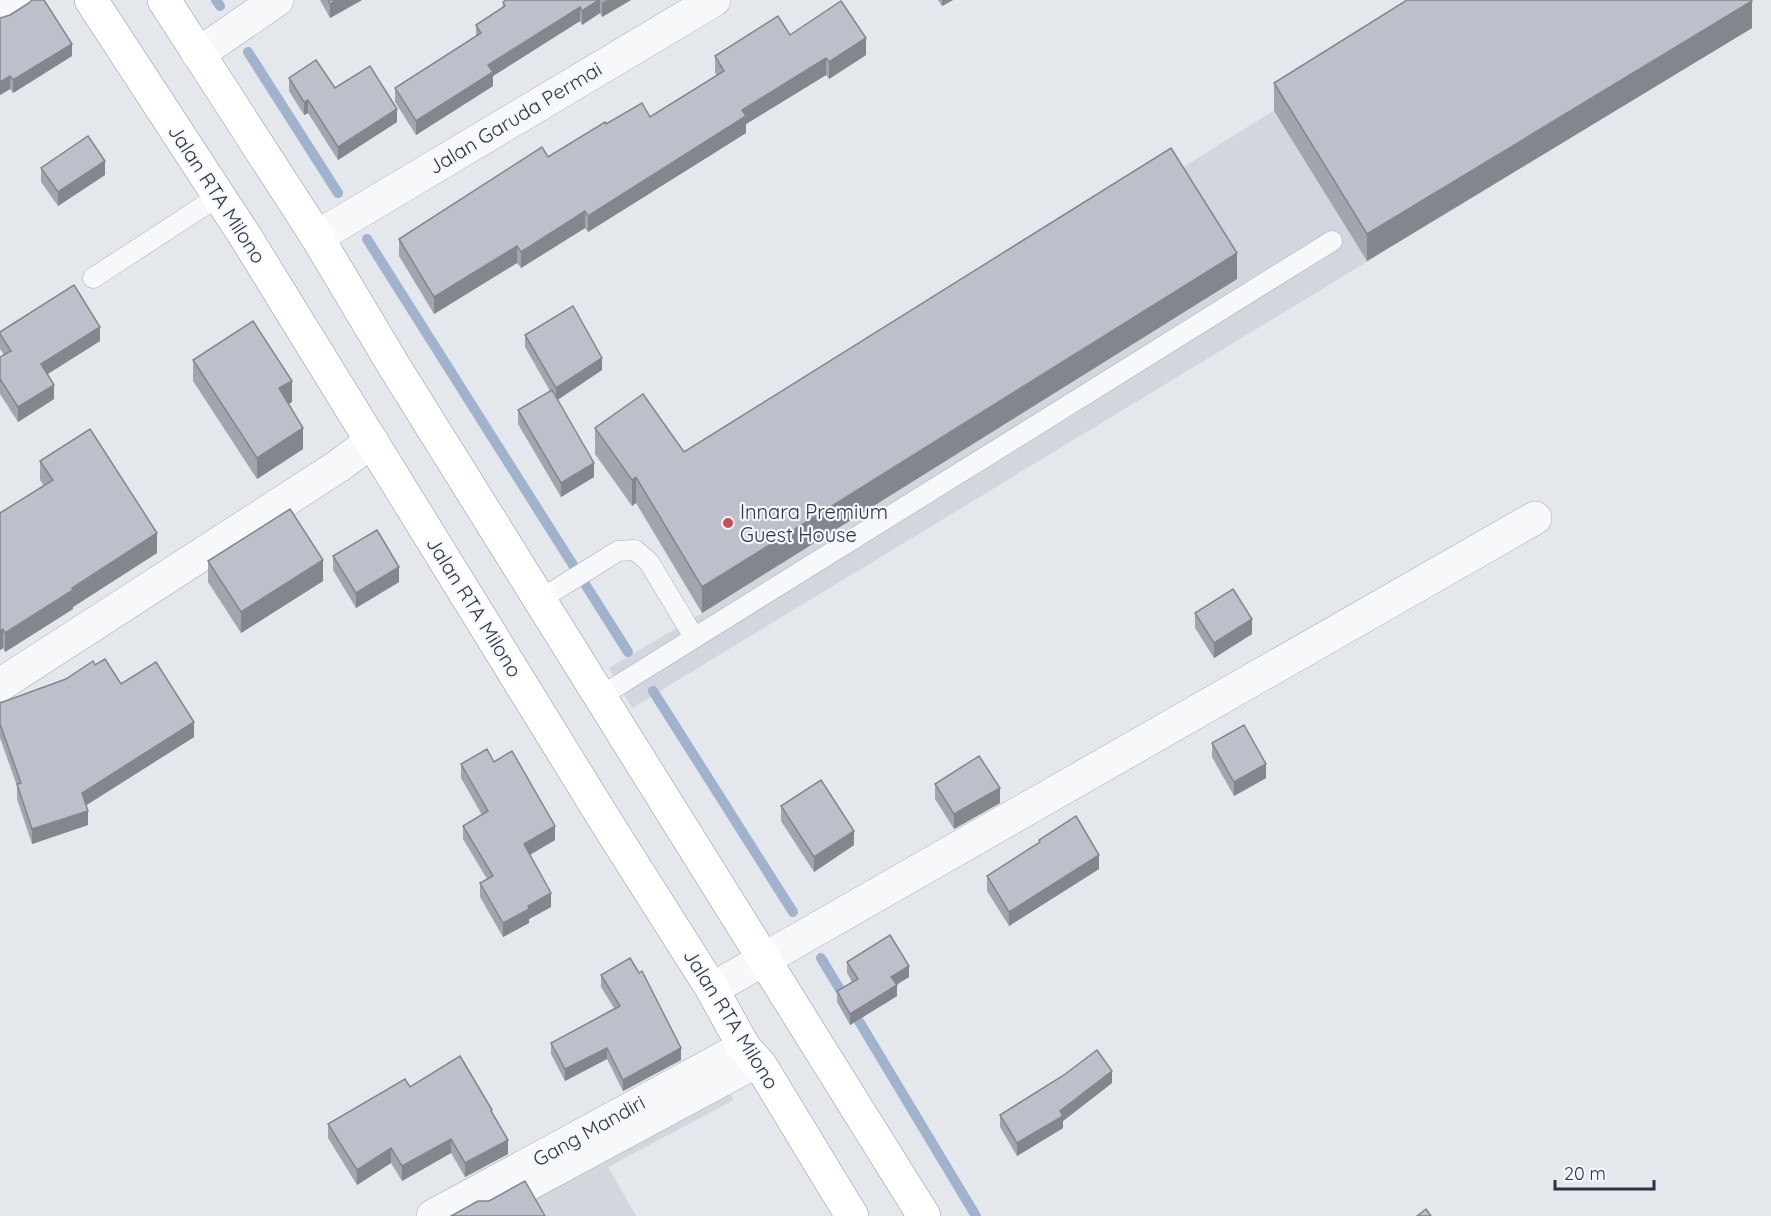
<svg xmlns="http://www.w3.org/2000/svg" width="1771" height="1216" font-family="Quicksand,sans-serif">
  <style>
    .built { fill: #d2d6de }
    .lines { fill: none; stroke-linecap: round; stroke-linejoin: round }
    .stream { stroke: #9fb4cc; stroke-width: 10 }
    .lane-casing { stroke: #a9aeb7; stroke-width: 21 }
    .street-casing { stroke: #a9aeb7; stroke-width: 34 }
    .highway-casing { stroke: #8b94a3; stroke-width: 34 }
    .lane { stroke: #f7f8fa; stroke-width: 20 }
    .street { stroke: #f7f8fa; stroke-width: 33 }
    .highway { stroke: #fff; stroke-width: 33 }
    .wall { fill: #a1a5ae }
    .shaded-wall { fill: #83868d }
    .building { fill: #bbc0ca; stroke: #83868d; stroke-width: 1.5 }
    .poi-dot { fill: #d1495b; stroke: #f4f6f9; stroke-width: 2 }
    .labels { text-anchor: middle; stroke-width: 4.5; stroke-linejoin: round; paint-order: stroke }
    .street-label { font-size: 20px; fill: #2b3445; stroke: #f4f6f9 }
    .poi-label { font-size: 20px; fill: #2b3445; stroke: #f4f6f9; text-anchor: start }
  </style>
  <rect width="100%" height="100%" fill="#e4e7ec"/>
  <g class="built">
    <path d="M 1450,0 L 1733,0 L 1752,28 L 632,708 L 609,668 L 702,613 L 818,540 L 1171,175 Z"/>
    <path d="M 716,1070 L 734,1100 L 608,1167 L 636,1216 L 448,1216 Z"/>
  </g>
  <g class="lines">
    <g class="stream">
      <path d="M 216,0 L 220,6"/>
      <path d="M 248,52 L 338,193"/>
      <path d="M 367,239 L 628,652"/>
      <path d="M 653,691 L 793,912"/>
      <path d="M 821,958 L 976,1216"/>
    </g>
    <defs>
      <g id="lane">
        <path d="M 93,278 L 219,196"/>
        <path d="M 541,599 L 618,551 L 635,550 L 649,562 L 694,637"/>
        <path d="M 601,696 L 1332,241"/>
        <path d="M 483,1216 L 761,1066"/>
      </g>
      <g id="street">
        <path d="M 0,12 L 19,0"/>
        <path d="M 198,54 L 277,0"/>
        <path d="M 317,237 L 714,0"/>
        <path d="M 0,685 L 337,467 L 372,441"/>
        <path d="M 712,989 L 1535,518"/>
        <path d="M 433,1216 L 744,1047"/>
      </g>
      <g id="highway">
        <path d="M 91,0 L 245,236 L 608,825 L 712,989 L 744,1047 L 761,1066 L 852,1216"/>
        <path d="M 164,0 L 317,237 L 394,366 L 924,1216"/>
      </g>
    </defs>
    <use href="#lane" class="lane-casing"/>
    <use href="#street" class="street-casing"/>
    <use href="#highway" class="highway-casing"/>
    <use href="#lane" class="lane"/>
    <use href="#street" class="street"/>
    <use href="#highway" class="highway"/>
  </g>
  <g class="wall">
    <path d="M 320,0 L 362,0 L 330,18 Z"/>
    <path d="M 506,0 L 631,0 L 602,17 L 600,13 L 582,25 L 580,21 L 493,76 L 493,86 L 416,135 L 395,102 L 395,88 L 476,36 L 476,25 L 503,8 L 503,2 Z"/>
    <path d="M 938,0 L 953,0 L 942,6 Z"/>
    <path d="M 0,18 L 72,56 L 13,93 L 10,89 L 0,95 Z"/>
    <path d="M 1752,28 L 1367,261 L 1274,111 L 1274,83 Z"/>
    <path d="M 790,35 L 866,55 L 829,79 L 826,75 L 746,124 L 746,133 L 588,232 L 585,228 L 521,268 L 517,263 L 434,314 L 399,256 L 399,239 L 606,124 L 650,117 L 717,76 L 715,72 L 715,56 Z"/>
    <path d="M 289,78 L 335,88 L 397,122 L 338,160 L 308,113 L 304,115 L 289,91 Z"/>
    <path d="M 41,168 L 105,175 L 58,206 L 41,182 Z"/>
    <path d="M 1237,279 L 702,613 L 636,503 L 632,506 L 595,454 L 595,428 L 684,452 Z"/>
    <path d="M 0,332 L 100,341 L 48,374 L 54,399 L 18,422 L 0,394 L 0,357 L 4,355 L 0,349 Z"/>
    <path d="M 525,335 L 602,370 L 557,400 L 594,477 L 561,497 L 518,424 L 518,410 L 550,391 L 525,347 Z"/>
    <path d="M 193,360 L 292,402 L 288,404 L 303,449 L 257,479 L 193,381 Z"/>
    <path d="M 40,461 L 157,553 L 73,607 L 73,609 L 5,652 L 3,648 L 0,650 L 0,513 L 44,486 L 40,480 Z"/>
    <path d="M 333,556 L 399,582 L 356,608 L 333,570 Z"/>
    <path d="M 208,561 L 323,581 L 241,633 L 208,582 Z"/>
    <path d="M 1195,613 L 1252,634 L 1214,658 L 1195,628 Z"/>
    <path d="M 95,665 L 194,737 L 86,805 L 88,825 L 32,844 L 17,799 L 17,786 L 0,738 L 0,703 L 66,679 Z"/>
    <path d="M 1212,743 L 1266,778 L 1234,796 L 1212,757 Z"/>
    <path d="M 494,762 L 555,840 L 530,855 L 551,907 L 529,919 L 529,923 L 503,937 L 480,897 L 480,883 L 487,879 L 463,839 L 463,826 L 482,815 L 461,778 L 461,764 Z"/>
    <path d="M 935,784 L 1000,803 L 954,829 L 935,799 Z"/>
    <path d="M 781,806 L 854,845 L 814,872 L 781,821 Z"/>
    <path d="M 1039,840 L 1099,869 L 1009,926 L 987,891 L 987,876 L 1039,843 Z"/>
    <path d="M 847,962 L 909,977 L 896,985 L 897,996 L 850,1025 L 837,1002 L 837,991 L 852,982 L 847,973 Z"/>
    <path d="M 601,975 L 681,1060 L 623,1091 L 607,1059 L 565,1081 L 551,1054 L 551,1043 L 614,1008 L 601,987 Z"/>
    <path d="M 1112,1083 L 1063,1121 L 1063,1128 L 1017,1156 L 1000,1127 L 1000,1115 Z"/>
    <path d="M 410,1087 L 492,1114 L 508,1154 L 465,1177 L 451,1153 L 402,1181 L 391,1163 L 357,1185 L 328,1138 L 328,1124 Z"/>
  </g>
  <g class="shaded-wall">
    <path d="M 336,0 L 362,0 L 330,18 L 330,4 Z"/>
    <path d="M 599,0 L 600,0 L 600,13 L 582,25 L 582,11 Z"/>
    <path d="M 607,0 L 631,0 L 602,17 L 602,3 Z"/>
    <path d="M 942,0 L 953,0 L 942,6 Z"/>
    <path d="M 1752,1 L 1752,28 L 1367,261 L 1367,234 Z"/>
    <path d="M 580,7 L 580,21 L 493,76 L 493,86 L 416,135 L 416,121 L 488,65 Z"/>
    <path d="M 866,38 L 866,55 L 829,79 L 829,62 Z"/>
    <path d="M 72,44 L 72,56 L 13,93 L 13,80 Z"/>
    <path d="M 826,58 L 826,75 L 746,124 L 746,133 L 588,232 L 588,216 L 742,110 Z"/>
    <path d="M 10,76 L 10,89 L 0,95 L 0,82 Z"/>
    <path d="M 308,100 L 308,113 L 304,115 L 304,102 Z"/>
    <path d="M 397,109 L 397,122 L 338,160 L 338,147 Z"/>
    <path d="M 105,161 L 105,175 L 58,206 L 58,192 Z"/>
    <path d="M 585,211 L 585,228 L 521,268 L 521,252 Z"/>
    <path d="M 517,246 L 517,263 L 434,314 L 434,297 Z"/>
    <path d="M 1237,253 L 1237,279 L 702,613 L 702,587 Z"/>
    <path d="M 100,327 L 100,341 L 41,378 L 41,364 Z"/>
    <path d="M 602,358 L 602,370 L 556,401 L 556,388 Z"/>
    <path d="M 292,381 L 292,402 L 279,409 L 279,388 Z"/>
    <path d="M 54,385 L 54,399 L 18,422 L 18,407 Z"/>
    <path d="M 303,428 L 303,449 L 257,479 L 257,458 Z"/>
    <path d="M 594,463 L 594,477 L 561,497 L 561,483 Z"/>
    <path d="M 636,477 L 636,503 L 632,506 L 632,480 Z"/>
    <path d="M 157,533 L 157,553 L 73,607 L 73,609 L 5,652 L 5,633 Z"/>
    <path d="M 323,560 L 323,581 L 241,633 L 241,612 Z"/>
    <path d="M 399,567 L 399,582 L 356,608 L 356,593 Z"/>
    <path d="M 1252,619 L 1252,634 L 1214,658 L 1214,643 Z"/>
    <path d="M 3,629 L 3,648 L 0,650 L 0,631 Z"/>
    <path d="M 194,722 L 194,737 L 82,808 L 82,793 Z"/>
    <path d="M 1266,764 L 1266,778 L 1234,796 L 1234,782 Z"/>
    <path d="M 1000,788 L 1000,803 L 954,829 L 954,814 Z"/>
    <path d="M 88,811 L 88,825 L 32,844 L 32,829 Z"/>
    <path d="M 555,826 L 555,840 L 524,858 L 524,844 Z"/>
    <path d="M 854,831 L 854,845 L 814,872 L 814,857 Z"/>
    <path d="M 1099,855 L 1099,869 L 1009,926 L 1009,912 Z"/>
    <path d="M 551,893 L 551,907 L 529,919 L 529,923 L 503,937 L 503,923 L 528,906 Z"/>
    <path d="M 909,966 L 909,977 L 891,988 L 891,977 Z"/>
    <path d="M 897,985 L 897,996 L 850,1025 L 850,1014 Z"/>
    <path d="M 607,1048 L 607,1059 L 565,1081 L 565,1069 Z"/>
    <path d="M 681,1048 L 681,1060 L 623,1091 L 623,1080 Z"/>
    <path d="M 1112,1071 L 1112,1083 L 1063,1121 L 1063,1128 L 1017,1156 L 1017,1143 Z"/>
    <path d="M 451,1139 L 451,1153 L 402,1181 L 402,1166 Z"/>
    <path d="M 508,1140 L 508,1154 L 465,1177 L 465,1163 Z"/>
    <path d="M 391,1148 L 391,1163 L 357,1185 L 357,1170 Z"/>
  </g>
  <g class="building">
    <path d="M 32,0 L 44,0 L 72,44 L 13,80 L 10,76 L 0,82 L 0,18 L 10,15 L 29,3 Z"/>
    <path d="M 328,0 L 336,0 L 330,4 Z"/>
    <path d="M 506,0 L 599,0 L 582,11 L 580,7 L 488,65 L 493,72 L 416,121 L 395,88 L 481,33 L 476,25 L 505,6 L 503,2 Z"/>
    <path d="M 1407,0 L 1751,0 L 1752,1 L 1367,234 L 1274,83 Z"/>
    <path d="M 841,1 L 866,38 L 829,62 L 826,58 L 742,110 L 746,116 L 588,216 L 585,211 L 521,252 L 517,246 L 434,297 L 399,239 L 542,147 L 548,157 L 605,122 L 606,124 L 642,103 L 650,117 L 724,71 L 715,56 L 778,16 L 790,35 Z"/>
    <path d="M 316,60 L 335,88 L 370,66 L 397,109 L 338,147 L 308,100 L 304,102 L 289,78 Z"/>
    <path d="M 88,136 L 105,161 L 58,192 L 41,168 Z"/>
    <path d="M 1171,148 L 1237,253 L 702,587 L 636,477 L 632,480 L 595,428 L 643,394 L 684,452 Z"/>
    <path d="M 74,285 L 100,327 L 41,364 L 54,385 L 18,407 L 0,379 L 0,357 L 11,351 L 0,334 L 0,332 Z"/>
    <path d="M 573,306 L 602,358 L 556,388 L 525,335 Z"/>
    <path d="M 253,321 L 292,381 L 279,388 L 303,428 L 257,458 L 193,360 Z"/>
    <path d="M 552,390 L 594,463 L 561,483 L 518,410 Z"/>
    <path d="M 90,429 L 157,533 L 72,588 L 73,590 L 5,633 L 3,629 L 0,631 L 0,513 L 53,480 L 40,461 Z"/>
    <path d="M 290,509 L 323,560 L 241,612 L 208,561 Z"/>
    <path d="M 377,530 L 399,567 L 356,593 L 333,556 Z"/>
    <path d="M 1233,589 L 1252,619 L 1214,643 L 1195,613 Z"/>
    <path d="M 105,659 L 121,684 L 156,662 L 194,722 L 82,793 L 88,811 L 32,829 L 17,784 L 21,783 L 0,724 L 0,703 L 66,679 L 93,661 L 95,665 Z"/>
    <path d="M 1244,725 L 1266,764 L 1234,782 L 1212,743 Z"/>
    <path d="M 487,749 L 494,762 L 512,751 L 555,826 L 524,844 L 551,893 L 528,906 L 529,909 L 503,923 L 480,883 L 493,876 L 463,826 L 488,811 L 461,764 Z"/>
    <path d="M 979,756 L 1000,788 L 954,814 L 935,784 Z"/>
    <path d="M 821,780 L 854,831 L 814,857 L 781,806 Z"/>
    <path d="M 1076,816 L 1099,855 L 1009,912 L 987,876 L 1040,842 L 1039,840 Z"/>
    <path d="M 890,935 L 909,966 L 891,977 L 897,985 L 850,1014 L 837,991 L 858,979 L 847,962 Z"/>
    <path d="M 630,958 L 639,973 L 642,971 L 681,1048 L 623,1080 L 607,1048 L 565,1069 L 551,1043 L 620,1006 L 601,975 Z"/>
    <path d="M 1097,1050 L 1112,1071 L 1060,1111 L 1063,1116 L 1017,1143 L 1000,1115 L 1064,1075 Z"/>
    <path d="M 460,1056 L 492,1110 L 491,1111 L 508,1140 L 465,1163 L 451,1139 L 402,1166 L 391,1148 L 357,1170 L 328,1124 L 405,1079 L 410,1087 Z"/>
    <path d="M 525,1181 L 545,1216 L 451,1216 L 478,1201 L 489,1201 Z"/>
    <path d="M 1426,1209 L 1431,1216 L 1417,1216 Z"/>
  </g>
  <circle class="poi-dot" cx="728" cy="523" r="6"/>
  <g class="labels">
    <g class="street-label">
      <text transform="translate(515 118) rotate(-31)" y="7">Jalan Garuda Permai</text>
      <text transform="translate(217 194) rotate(57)" y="7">Jalan RTA Milono</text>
      <text transform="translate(474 607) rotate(58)" y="7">Jalan RTA Milono</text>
      <text transform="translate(731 1019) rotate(58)" y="7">Jalan RTA Milono</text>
      <text transform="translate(589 1131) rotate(-29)" y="7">Gang Mandiri</text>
    </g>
    <g class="poi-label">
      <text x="740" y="519">Innara Premium<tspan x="740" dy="23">Guest House</tspan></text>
    </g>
  </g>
  <path d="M1555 1180v9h99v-9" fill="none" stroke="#2b3445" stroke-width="3"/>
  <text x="1564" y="1180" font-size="18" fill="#2b3445" stroke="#f4f6f9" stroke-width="4.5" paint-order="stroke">20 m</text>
</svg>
